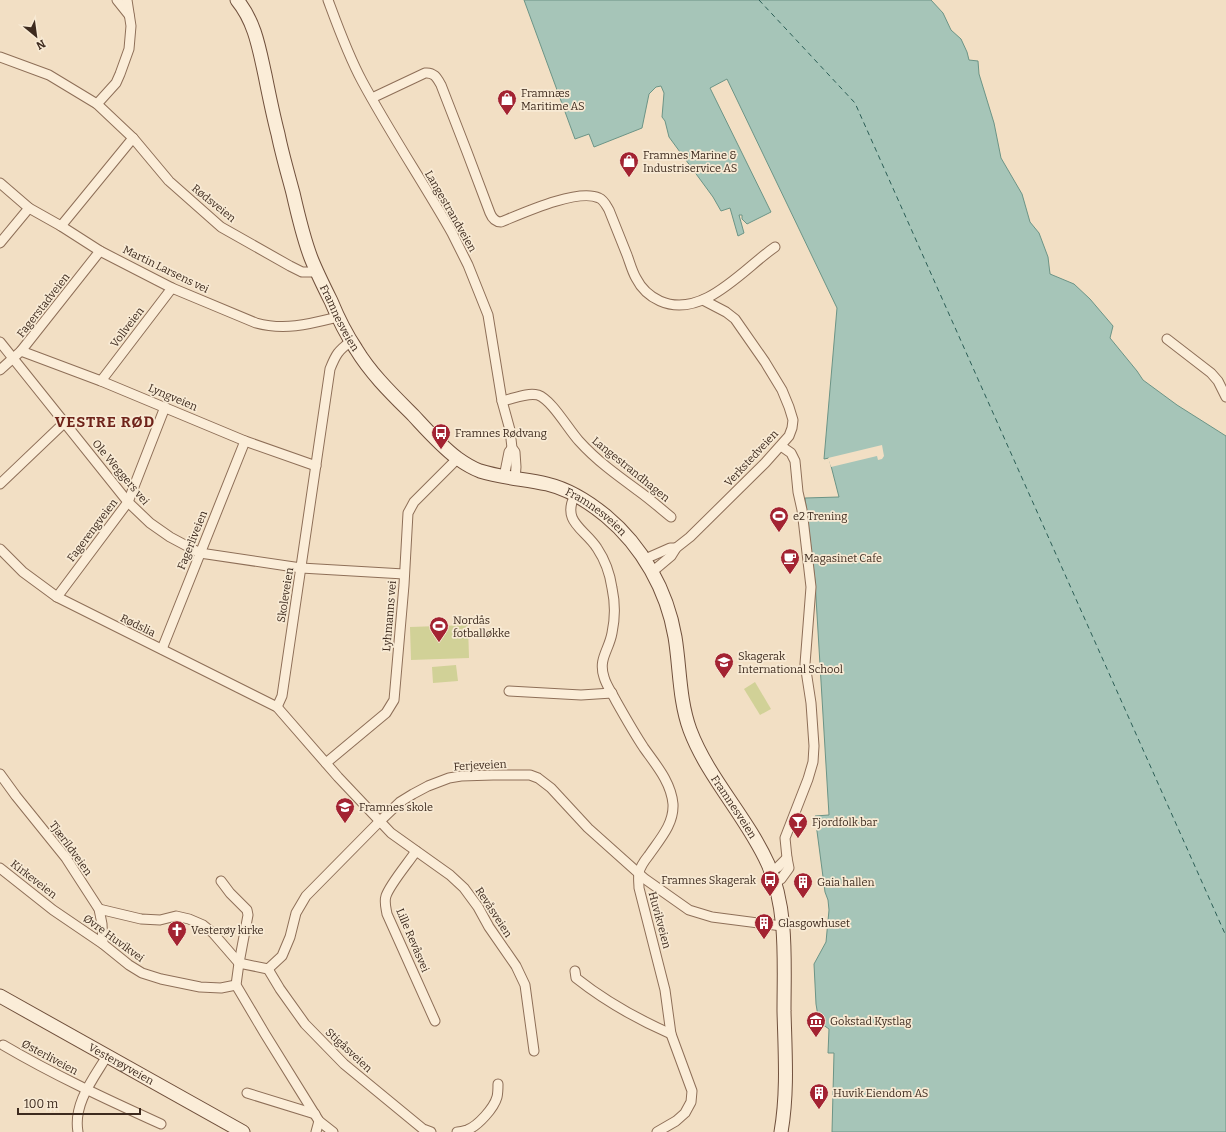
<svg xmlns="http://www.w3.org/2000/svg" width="1226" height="1132" font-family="Bitter,serif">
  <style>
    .green { fill: #d1d197 }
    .water { fill: #a6c5b8; stroke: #6c9486 }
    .pier { fill: #f2dfc4 }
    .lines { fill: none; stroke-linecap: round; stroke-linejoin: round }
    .ferry { stroke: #2c5e56; stroke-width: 1; stroke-dasharray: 5 4; stroke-linecap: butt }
    .street-casing { stroke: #8e6f58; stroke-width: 11 }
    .secondary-casing { stroke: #70503c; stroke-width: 15 }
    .street { stroke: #fbedd8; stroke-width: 9 }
    .secondary { stroke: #fbedd8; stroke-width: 13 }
    .labels { text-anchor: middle; stroke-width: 3.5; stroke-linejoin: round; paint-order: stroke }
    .poi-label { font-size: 11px; fill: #3d2a1e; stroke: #f8ead4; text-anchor: start }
    .street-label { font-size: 11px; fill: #3d2a1e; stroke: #f8ead4 }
    .district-label { font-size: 15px; font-weight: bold; letter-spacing: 1px; fill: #6e2219; stroke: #f8ead4 }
  </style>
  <rect width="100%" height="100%" fill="#f2dfc4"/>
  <g class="green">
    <path d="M 468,625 L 469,658 L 411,660 L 410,627 Z"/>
    <path d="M 456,665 L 458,681 L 433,683 L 432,667 Z"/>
    <path d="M 755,682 L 771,709 L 760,715 L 744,689 Z"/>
  </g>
  <path class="water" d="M 524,0 L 931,0 L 943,13 L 951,30 L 961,39 L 967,52 L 969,60 L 978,61 L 979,74 L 994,123 L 1001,158 L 1022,194 L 1030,222 L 1039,233 L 1048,257 L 1050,274 L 1074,284 L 1090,299 L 1113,326 L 1110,338 L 1137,371 L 1143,380 L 1177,405 L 1226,436 L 1226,1132 L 832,1132 L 834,1053 L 828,1053 L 829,1029 L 819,1022 L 816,1004 L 814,964 L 826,942 L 829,910 L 828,900 L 825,892 L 815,816 L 829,815 L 815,581 L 805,498 L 839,497 L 829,458 L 824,459 L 837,308 L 727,79 L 710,88 L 771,212 L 747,224 L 742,219 L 742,215 L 739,215 L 744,233 L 738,236 L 730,208 L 721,211 L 713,197 L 669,137 L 665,121 L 662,117 L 664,93 L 661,86 L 656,87 L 649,94 L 642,128 L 594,147 L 589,134 L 575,139 Z"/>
  <path class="pier" d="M 882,445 L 884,456 L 882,459 L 878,460 L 877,456 L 831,467 L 828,458 Z"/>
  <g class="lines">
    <path class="ferry" d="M 759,0 L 855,103 L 1226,936"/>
    <defs>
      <g id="street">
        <path d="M 117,0 L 129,15"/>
        <path d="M 328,0 C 338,27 348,55 362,81 C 390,133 423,182 452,233 L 468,265 L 488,315 L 502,401 L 510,430 L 512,448 L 515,452 L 516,467 L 515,479"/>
        <path d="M 0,57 L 49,75 L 97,104 L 133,138 L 169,181 L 221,227 L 290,266 L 302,272 L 317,272"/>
        <path d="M 372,98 L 425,73 C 434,72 437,78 441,85 L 467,152 L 490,213 C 492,218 495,222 501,222 C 523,213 578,188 599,198 C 604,200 606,205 609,210 C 615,225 621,240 627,255 C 630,263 632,271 636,278 C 641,288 649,296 660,301 C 703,320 744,268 775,247"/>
        <path d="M 97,104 L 116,83 L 120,74 L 129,49 L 131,26 L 127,0"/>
        <path d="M 0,183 L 29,208 L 61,226 L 100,251 L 172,288 L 256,323 C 285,331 310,324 338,317"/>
        <path d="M 61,226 L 133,138"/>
        <path d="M 0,243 L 29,208"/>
        <path d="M 1167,339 L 1211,373 L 1218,381 L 1226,397"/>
        <path d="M 0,342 L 128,502 L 150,523 L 170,537 L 200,553 L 301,568 L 404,574"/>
        <path d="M 21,351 L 101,381 L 245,441 L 316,466"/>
        <path d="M 0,370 L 21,351 L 100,251"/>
        <path d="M 101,381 L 172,288"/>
        <path d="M 502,401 C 513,399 527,392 538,395 C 552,400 568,429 579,441 C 597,461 618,476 640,492 C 651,500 661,509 671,517"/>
        <path d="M 504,477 L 509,452 L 512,448"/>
        <path d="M 0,484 L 65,422"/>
        <path d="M 575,495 C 561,522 585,529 597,548 C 605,560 610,574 612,588 C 615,602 615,619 612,633 C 609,650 598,659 604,677 C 606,685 612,693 616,701 C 625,717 634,733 644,748 C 656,765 671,782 673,804 C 674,824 660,839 649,855 C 645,860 640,866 639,873 C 638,878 639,884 639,888 L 665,990 L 671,1034 L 692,1091 L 691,1102 L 685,1113 L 676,1121 L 657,1132"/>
        <path d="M 0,549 L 23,572 L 57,597 L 277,707 L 338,777 L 391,833 L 450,875 L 464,888 L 478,907 L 489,927 L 516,966 L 525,985 L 534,1051"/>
        <path d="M 645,559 L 670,548 L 676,548"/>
        <path d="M 652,572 L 671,556 L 676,548 L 690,537 L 765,463 L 789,436 L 792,428 L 793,420 L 789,407 L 782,390 L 765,362 L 735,319 L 726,312 L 703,300"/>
        <path d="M 57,597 L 128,502 L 165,407"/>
        <path d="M 162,649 L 245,441"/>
        <path d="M 509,691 L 581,695 L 612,693"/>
        <path d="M 277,707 L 282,696 L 330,369 C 336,354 338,351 351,341"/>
        <path d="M 326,763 L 386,713 L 394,700 L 404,585 L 408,513 L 414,502 L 457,459"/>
        <path d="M 0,774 L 16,796 L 66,858 L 99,909 L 102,924 L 103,944"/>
        <path d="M 416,851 C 409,862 390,884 386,896 C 384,902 386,908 387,914 L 435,1021"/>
        <path d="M 0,868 L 53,910 L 103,944 L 129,965 L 142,973 L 161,979 L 200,987 L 221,988 L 236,985"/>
        <path d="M 771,871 L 778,867 L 787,858"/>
        <path d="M 221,881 L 230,893 L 247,910 L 248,915 L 239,963 L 236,985 L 265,1034 L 319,1121 L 333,1132"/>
        <path d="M 775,883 L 781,879 L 789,868 L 787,858 L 785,838 L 808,779 L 813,762 L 814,746 L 811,703 L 805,664 L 811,587 L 802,510 L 798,492 L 795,461 L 791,453 L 781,446"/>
        <path d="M 99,909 L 141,919 L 160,920 L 176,916 L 189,919 L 203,925 L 213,933 L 239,963"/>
        <path d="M 239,963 L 268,969 L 282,956 L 290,937 L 296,913 L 306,896 L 379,822 L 400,802 L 413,794 L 428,786 L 449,778 L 461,776 L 493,775 L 530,775 L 538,778 L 551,788 L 588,828 L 645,879 L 689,910 L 712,917 L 782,926"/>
        <path d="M 268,969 L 280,989 L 305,1024 L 344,1064 L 423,1129 L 431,1132"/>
        <path d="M 575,971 L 576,978 C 605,1001 637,1019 671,1034"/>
        <path d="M 3,1045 C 54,1075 108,1100 161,1124"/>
        <path d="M 247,1093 L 315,1114"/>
        <path d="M 78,1132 C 73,1104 93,1079 107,1056"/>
        <path d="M 316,1132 L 319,1121"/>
        <path d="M 457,1132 C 460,1132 464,1131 467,1130 C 478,1126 494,1108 497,1097 C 498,1093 498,1088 498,1084"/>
      </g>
      <g id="secondary">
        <path id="s1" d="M 237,0 C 255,22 259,48 265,75 C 269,95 273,115 278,134 C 282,154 288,174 293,193 C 298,215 303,237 311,258 C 317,273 324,287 331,301 C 338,318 346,334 356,349 C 371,374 393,395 413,415 C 427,430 441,446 457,458 C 464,463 472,468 480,471 C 502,478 525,479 547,484 C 568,489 589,502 606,516 C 642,546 667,590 675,637 C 680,667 679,700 690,730 C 708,778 747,817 768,864 C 788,909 784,962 784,1011 C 785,1051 788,1092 781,1132"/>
        <path id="s2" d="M 0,996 L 243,1132"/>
      </g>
    </defs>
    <use href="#street" class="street-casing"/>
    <use href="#secondary" class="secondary-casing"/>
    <use href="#street" class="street"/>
    <use href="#secondary" class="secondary"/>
  </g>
  <defs>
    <symbol id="shop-pin" viewBox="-11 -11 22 30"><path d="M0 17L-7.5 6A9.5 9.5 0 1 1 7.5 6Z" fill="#a32332" stroke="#f8ead4"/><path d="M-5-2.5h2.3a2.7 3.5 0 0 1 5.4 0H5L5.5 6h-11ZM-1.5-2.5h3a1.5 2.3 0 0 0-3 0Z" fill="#fff"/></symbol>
    <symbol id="bus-pin" viewBox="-11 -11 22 30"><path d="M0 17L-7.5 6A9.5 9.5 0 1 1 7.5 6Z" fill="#a32332" stroke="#f8ead4"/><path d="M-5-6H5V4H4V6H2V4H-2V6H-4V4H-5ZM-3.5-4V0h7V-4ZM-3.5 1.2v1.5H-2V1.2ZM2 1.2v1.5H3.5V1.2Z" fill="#fff"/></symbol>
    <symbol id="stadium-pin" viewBox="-11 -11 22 30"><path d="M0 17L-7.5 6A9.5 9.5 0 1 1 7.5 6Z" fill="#a32332" stroke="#f8ead4"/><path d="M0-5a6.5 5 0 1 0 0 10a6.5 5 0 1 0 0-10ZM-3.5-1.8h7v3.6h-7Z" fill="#fff"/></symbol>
    <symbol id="cafe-pin" viewBox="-11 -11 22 30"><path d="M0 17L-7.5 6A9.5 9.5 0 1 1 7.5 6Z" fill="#a32332" stroke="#f8ead4"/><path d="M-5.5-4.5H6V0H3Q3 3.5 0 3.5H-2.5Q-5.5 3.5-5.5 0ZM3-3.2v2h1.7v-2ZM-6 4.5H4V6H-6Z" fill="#fff"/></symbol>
    <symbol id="school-pin" viewBox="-11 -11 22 30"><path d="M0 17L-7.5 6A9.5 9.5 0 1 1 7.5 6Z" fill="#a32332" stroke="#f8ead4"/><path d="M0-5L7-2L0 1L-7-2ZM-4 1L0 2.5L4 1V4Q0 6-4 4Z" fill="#fff"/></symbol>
    <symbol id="bar-pin" viewBox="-11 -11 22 30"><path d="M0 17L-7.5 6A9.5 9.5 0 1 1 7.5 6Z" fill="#a32332" stroke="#f8ead4"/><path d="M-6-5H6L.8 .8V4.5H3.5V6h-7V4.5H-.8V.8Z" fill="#fff"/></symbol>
    <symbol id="building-pin" viewBox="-11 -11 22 30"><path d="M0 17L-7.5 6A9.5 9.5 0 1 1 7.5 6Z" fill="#a32332" stroke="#f8ead4"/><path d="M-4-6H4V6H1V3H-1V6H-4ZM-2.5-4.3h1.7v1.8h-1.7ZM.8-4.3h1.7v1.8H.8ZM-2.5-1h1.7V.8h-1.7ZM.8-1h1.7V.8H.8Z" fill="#fff"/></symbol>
    <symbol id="church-pin" viewBox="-11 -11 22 30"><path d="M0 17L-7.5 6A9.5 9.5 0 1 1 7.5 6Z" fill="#a32332" stroke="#f8ead4"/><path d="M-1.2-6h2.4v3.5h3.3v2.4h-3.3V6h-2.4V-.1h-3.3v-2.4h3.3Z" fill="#fff"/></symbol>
    <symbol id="museum-pin" viewBox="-11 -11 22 30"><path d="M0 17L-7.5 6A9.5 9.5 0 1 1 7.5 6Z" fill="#a32332" stroke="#f8ead4"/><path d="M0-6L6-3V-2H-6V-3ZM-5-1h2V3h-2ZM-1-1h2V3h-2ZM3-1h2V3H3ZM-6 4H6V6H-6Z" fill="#fff"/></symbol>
  </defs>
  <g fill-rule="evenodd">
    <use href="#shop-pin" x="496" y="88" width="22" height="30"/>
    <use href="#shop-pin" x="618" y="150" width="22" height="30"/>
    <use href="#bus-pin" x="430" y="422" width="22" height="30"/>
    <use href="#stadium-pin" x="768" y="505" width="22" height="30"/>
    <use href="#cafe-pin" x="779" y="547" width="22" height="30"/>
    <use href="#stadium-pin" x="428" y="615" width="22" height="30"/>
    <use href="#school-pin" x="713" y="651" width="22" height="30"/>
    <use href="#school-pin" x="334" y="796" width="22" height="30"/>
    <use href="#bar-pin" x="787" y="811" width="22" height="30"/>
    <use href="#bus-pin" x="759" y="869" width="22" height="30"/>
    <use href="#building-pin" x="792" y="871" width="22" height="30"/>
    <use href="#building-pin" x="753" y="912" width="22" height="30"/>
    <use href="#church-pin" x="166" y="919" width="22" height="30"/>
    <use href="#museum-pin" x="805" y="1010" width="22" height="30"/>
    <use href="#building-pin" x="808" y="1082" width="22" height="30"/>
  </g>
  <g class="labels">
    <g class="poi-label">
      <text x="521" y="97">Framnæs<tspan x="521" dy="13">Maritime AS</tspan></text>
      <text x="643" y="159">Framnes Marine &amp;<tspan x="643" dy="13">Industriservice AS</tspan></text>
      <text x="455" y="437">Framnes Rødvang</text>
      <text x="793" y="520">e2 Trening</text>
      <text x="804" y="562">Magasinet Cafe</text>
      <text x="453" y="624">Nordås<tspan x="453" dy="13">fotballøkke</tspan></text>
      <text x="738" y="660">Skagerak<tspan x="738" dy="13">International School</tspan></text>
      <text x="359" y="811">Framnes skole</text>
      <text x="812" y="826">Fjordfolk bar</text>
      <text x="756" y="884" text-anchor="end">Framnes Skagerak</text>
      <text x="817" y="886">Gaia hallen</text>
      <text x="778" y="927">Glasgowhuset</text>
      <text x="191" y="934">Vesterøy kirke</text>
      <text x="830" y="1025">Gokstad Kystlag</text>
      <text x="833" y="1097">Huvik Eiendom AS</text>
    </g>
    <g class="street-label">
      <text transform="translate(214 203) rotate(39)" y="4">Rødsveien</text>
      <text transform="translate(451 211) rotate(60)" y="4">Langestrandveien</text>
      <text transform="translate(166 269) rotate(26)" y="4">Martin Larsens vei</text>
      <text transform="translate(43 305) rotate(-52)" y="4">Fagerstadveien</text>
      <text dy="4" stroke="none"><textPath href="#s1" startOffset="336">Framnesveien</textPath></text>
      <text transform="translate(127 327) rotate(-53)" y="4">Vollveien</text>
      <text transform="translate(173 397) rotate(23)" y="4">Lyngveien</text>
      <text transform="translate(751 458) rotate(-47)" y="4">Verkstedveien</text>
      <text transform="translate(631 469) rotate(39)" y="4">Langestrandhagen</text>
      <text transform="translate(121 472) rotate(50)" y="4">Ole Weggers vei</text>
      <text dy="4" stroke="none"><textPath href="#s1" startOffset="672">Framnesveien</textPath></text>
      <text transform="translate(92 530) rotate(-53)" y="4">Fagerengveien</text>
      <text transform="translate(192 540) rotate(-68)" y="4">Fagerliveien</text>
      <text transform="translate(285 595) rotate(-81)" y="4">Skoleveien</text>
      <text transform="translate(389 616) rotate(-85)" y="4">Lyhmanns vei</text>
      <text transform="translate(138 625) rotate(26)" y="4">Rødslia</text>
      <text transform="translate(480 765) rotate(-3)" y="4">Ferjeveien</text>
      <text dy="4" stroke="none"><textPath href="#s1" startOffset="1008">Framnesveien</textPath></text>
      <text transform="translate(71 848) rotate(54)" y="4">Tjærildveien</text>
      <text transform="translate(34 879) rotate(38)" y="4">Kirkeveien</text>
      <text transform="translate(494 912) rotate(57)" y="4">Revåsveien</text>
      <text transform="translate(660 920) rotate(75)" y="4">Huvikveien</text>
      <text transform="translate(114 938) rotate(36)" y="4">Øvre Huvikvei</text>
      <text transform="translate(413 940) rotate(67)" y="4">Lille Revåsvei</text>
      <text transform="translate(349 1050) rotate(43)" y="4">Stigåsveien</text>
      <text transform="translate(50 1057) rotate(28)" y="4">Østerliveien</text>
      <text dy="4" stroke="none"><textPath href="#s2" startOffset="139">Vesterøyveien</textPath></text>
    </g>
    <g class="district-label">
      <text x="105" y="427">VESTRE RØD</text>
    </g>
  </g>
  <g transform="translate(36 36) rotate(151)" stroke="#f8ead4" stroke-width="3" paint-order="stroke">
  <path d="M0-3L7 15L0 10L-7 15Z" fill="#3d2a1e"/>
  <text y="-6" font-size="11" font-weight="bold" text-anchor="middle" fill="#3d2a1e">N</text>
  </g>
  <path d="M18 1108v6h122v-6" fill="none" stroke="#3d2a1e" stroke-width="2"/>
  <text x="24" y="1108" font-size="12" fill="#3d2a1e" stroke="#f8ead4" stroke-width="3" paint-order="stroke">100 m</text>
</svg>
